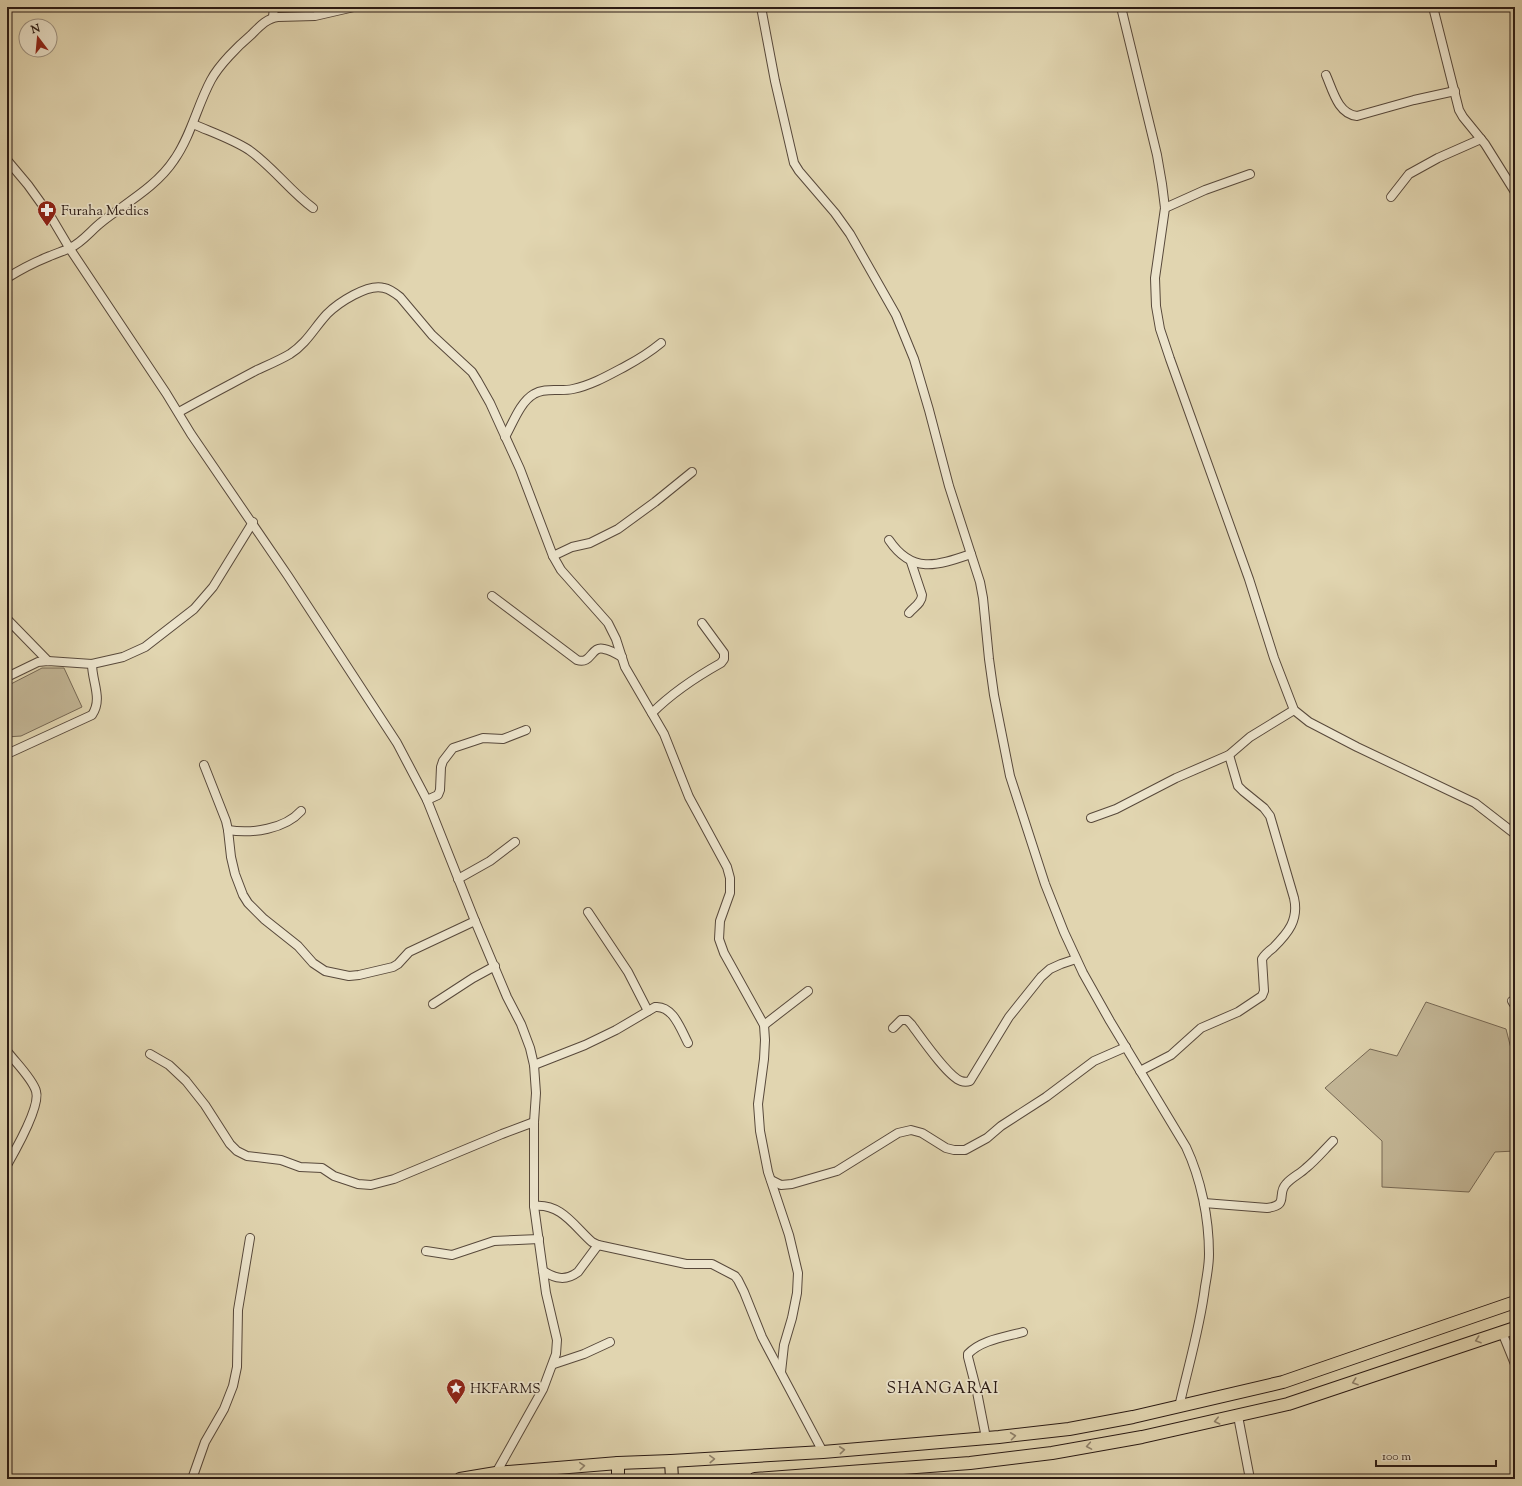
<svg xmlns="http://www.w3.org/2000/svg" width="1522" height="1486" font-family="'Sorts Mill Goudy',serif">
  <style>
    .green { fill: #c2b595; stroke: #766854 }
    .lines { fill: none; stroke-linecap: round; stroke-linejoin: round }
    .minor-casing { stroke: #58493b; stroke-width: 10 }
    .highway-casing { stroke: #2a1a14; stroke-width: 14 }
    .minor { stroke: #ece4cc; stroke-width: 8 }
    .highway { stroke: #e1d5b0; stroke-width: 12 }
    .oneway { stroke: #8f816a }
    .labels { text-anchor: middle; stroke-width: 3.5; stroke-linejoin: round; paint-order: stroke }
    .poi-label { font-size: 14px; fill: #2a1a14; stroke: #ece4cc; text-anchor: start }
    .quarter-label { font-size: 16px; letter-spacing: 1px; fill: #2a1a14; stroke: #ece4cc }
  </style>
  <rect width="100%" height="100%" fill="#e1d5b0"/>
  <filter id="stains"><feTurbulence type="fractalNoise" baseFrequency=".005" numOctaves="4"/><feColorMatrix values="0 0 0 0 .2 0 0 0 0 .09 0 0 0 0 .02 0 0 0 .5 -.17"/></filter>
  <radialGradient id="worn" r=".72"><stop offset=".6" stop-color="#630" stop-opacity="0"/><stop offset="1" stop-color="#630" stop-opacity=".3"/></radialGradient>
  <g class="green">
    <path d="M 42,668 L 64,668 L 82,707 L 21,736 L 7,737 L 7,686 Z"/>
    <path d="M 1426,1002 L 1506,1029 L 1515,1064 L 1515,1151 L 1495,1152 L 1469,1192 L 1382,1187 L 1382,1141 L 1325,1088 L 1370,1049 L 1397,1056 Z"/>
  </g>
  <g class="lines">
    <defs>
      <g id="minor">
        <path d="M 761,7 L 775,81 L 794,163 L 799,171 L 835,213 L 850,234 L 896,315 L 914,359 L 929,410 L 949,486 L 980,582 L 983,598 L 989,659 L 994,695 L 1010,776 L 1045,884 L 1064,932 L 1083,973 L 1110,1021 L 1186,1147 C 1201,1179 1209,1218 1209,1254 C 1209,1265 1207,1276 1205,1287 C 1200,1328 1188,1367 1179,1407"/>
        <path d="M 1121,7 L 1157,155 L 1162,184 L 1165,208 L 1155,278 L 1156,306 L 1160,329 L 1170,359 L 1249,579 L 1274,658 L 1294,710 L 1309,722 L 1357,747 L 1475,803 L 1515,834"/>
        <path d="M 1433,7 L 1459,110 L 1463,117 L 1485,144 L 1515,192"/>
        <path d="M 273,17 L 274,7"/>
        <path d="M 1326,75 C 1333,91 1338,114 1357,116 L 1414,100 L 1455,91"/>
        <path d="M 193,124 C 211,132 232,139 249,150 C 273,167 290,191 313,208"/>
        <path d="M 7,160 L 28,185 L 51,217 L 70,249 L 166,393 L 191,434 L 288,576 L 397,743 L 427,800 L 475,921 L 507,997 L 521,1024 L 530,1048 L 534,1065 L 536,1093 L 534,1122 L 534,1206 L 546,1293 L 557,1340 L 556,1354 L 543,1389 L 496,1473"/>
        <path d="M 1391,197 L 1409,174 L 1438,158 L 1481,139"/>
        <path d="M 1165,208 L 1205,190 L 1250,174"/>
        <path d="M 7,278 C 21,269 35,262 50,256 C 57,253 64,251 70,248 C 83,242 91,230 103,221 C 126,203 157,186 174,160 C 191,136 197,106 211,80 C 219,65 238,46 251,35 C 259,27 267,18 278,17 L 315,16 L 354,7"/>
        <path d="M 179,412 C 204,398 231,384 257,370 C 268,365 280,360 290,354 C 307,343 314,328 327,314 C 338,303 368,283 384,288 C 390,289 395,293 400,297 L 432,335 L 472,372 L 477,380 L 490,403 L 520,469 L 553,556 L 561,570 L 608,623 L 616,639 L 625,667 L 664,734 L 689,797 L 727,867 L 730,878 L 730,893 L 720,921 L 719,939 L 724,953 L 764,1025 L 765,1040 L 764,1059 L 758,1104 L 760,1131 L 768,1172 L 789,1235 L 798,1273 L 797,1293 L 792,1318 L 784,1345 L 781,1372"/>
        <path d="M 505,437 C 513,423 520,402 534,394 C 545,387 560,392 573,389 C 592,385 609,375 626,366 C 639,359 650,352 661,343"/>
        <path d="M 889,540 C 912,574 936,566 971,554"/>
        <path d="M 553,556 L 572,547 L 590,543 L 618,529 L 655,502 L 692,472"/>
        <path d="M 492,596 L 577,660 C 592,665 591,645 604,649 C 610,650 617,654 622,657"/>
        <path d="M 909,613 C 914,607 922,603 922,595 L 911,562"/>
        <path d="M 7,619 L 48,661"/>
        <path d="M 7,677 L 38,662 L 48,661 L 92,664 L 123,657 L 145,647 L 194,609 L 213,587 L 253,522"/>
        <path d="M 652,713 C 673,692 696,677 721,663 L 724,659 L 724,653 L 702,623"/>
        <path d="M 7,754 L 92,715 C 103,699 92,682 92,664"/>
        <path d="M 204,765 L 226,821 L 228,830 L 231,857 L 235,874 L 243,895 L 248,903 L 264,919 L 298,946 L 313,963 L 325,971 L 349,976 L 359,975 L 393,967 L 398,964 L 409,952 L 475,921"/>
        <path d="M 427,800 L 438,795 L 440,790 L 441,767 L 443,761 L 453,748 L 483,738 L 503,739 L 526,730"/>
        <path d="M 1091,818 L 1116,809 L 1176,778 L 1229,755 L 1250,737 L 1294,710"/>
        <path d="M 228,830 C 252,834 285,829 301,811"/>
        <path d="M 458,879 L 490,861 L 515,842"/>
        <path d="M 588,912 L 628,972 L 648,1011"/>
        <path d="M 1512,1001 L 1515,1006"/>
        <path d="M 433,1004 L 473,978 L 495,966"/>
        <path d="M 764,1025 L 808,991"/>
        <path d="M 893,1028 L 901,1020 L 907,1020 L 911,1024 C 920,1036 948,1077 961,1081 C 964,1082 967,1082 970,1081 L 1009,1017 L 1041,977 L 1050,969 L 1061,964 L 1076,959"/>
        <path d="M 7,1051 C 15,1062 32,1078 36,1091 C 41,1106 15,1151 7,1165"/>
        <path d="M 150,1054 L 169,1065 L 186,1081 L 205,1105 L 230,1144 L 237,1151 L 247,1156 L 281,1160 L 300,1167 L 322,1168 L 334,1176 L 358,1184 L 371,1185 L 394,1179 L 502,1134 L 534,1122"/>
        <path d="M 534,1065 L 585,1045 L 616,1030 L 655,1007 C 673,1005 681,1030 688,1043"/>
        <path d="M 1140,1071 L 1171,1055 L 1201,1028 L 1238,1012 L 1262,996 L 1264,991 L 1262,959 C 1265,954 1269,951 1273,948 C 1288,933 1299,920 1294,898 L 1270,816 L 1264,808 L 1243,791 L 1238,786 L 1229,755"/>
        <path d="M 771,1180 L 781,1185 L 792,1184 L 837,1171 L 898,1133 L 911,1130 L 922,1133 L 946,1148 L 954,1150 L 965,1150 L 987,1138 L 1001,1126 L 1046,1097 L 1094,1061 L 1126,1047"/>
        <path d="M 1204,1203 L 1267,1208 C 1290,1205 1276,1195 1286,1184 C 1292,1177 1300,1174 1306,1168 C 1316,1160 1324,1150 1333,1141"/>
        <path d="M 534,1206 C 561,1203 574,1226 592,1242 L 598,1245 L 686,1264 L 712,1264 L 735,1276 L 738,1280 L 744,1292 L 762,1337 L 823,1452"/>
        <path d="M 426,1251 L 452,1255 L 494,1241 L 539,1239"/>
        <path d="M 543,1271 C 556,1279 566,1281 578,1272 L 598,1245"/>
        <path d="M 1502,1332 L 1515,1364"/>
        <path d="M 554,1364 L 584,1354 L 610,1342"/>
        <path d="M 1238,1416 L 1250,1479"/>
        <path d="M 986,1438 L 977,1392 L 968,1357 L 968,1354 C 981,1340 1005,1337 1023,1332"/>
        <path d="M 192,1479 L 205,1442 L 224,1409 L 233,1386 L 237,1367 L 238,1310 L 250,1238"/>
      </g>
      <g id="highway">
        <path d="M 671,1461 L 672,1479"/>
        <path d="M 618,1463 L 618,1479"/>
        <path d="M 460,1479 L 496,1473 L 618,1463 L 671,1461 L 823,1452 L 999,1437 L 1069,1429 L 1133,1417 L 1283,1382 L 1515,1302"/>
        <path d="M 755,1479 L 970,1463 L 1052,1453 L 1142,1437 L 1288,1404 L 1515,1328"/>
      </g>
    </defs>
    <use href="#minor" class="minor-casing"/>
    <use href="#highway" class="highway-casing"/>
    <use href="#minor" class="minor"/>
    <use href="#highway" class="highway"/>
  </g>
  <defs><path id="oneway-chevron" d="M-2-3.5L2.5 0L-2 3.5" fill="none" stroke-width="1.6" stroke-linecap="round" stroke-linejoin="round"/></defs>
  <g class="oneway">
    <use href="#oneway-chevron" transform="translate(1478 1340) rotate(161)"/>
    <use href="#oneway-chevron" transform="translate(1355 1382) rotate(161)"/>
    <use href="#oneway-chevron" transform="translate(1217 1421) rotate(167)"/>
    <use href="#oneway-chevron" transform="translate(1013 1436) rotate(-7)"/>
    <use href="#oneway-chevron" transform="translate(1089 1446) rotate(170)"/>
    <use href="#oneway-chevron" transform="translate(842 1450) rotate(-6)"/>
    <use href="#oneway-chevron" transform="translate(712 1459) rotate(-3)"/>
    <use href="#oneway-chevron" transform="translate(582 1466) rotate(-5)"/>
  </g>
  <defs>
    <symbol id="pharmacy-pin" viewBox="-11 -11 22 30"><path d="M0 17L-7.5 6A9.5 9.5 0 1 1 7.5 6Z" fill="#8f2418" stroke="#ece4cc"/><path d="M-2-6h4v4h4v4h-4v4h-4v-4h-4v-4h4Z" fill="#fff"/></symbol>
    <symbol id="sight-pin" viewBox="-11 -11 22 30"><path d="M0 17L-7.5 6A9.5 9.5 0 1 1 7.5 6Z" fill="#8f2418" stroke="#ece4cc"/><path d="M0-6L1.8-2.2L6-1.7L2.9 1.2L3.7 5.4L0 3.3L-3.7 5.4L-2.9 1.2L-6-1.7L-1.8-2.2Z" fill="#fff"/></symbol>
  </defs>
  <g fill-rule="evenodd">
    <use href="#pharmacy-pin" x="36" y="199" width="22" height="30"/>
    <use href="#sight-pin" x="445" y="1377" width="22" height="30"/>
  </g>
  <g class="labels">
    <g class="poi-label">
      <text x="61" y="215">Furaha Medics</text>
      <text x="470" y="1393">HKFARMS</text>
    </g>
    <g class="quarter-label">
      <text x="943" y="1393">SHANGARAI</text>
    </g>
  </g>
  <rect width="1522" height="1486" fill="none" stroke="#e1d5b0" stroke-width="24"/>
  <rect x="8" y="8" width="1506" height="1470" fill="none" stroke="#2a1a14" stroke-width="2"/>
  <rect x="12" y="12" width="1498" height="1462" fill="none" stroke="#2a1a14"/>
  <g transform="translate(38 38) rotate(344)"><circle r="19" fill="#ece4cc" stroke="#9e9382"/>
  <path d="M0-3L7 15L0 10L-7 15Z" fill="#8f2418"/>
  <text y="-6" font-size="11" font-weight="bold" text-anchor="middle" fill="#2a1a14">N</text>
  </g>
  <path d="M1376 1460v6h120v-6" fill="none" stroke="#2a1a14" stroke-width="2"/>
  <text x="1382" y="1460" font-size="12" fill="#2a1a14" stroke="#ece4cc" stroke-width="3" paint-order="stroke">100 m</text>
  <rect width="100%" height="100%" filter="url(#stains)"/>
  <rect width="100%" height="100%" fill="url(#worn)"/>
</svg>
